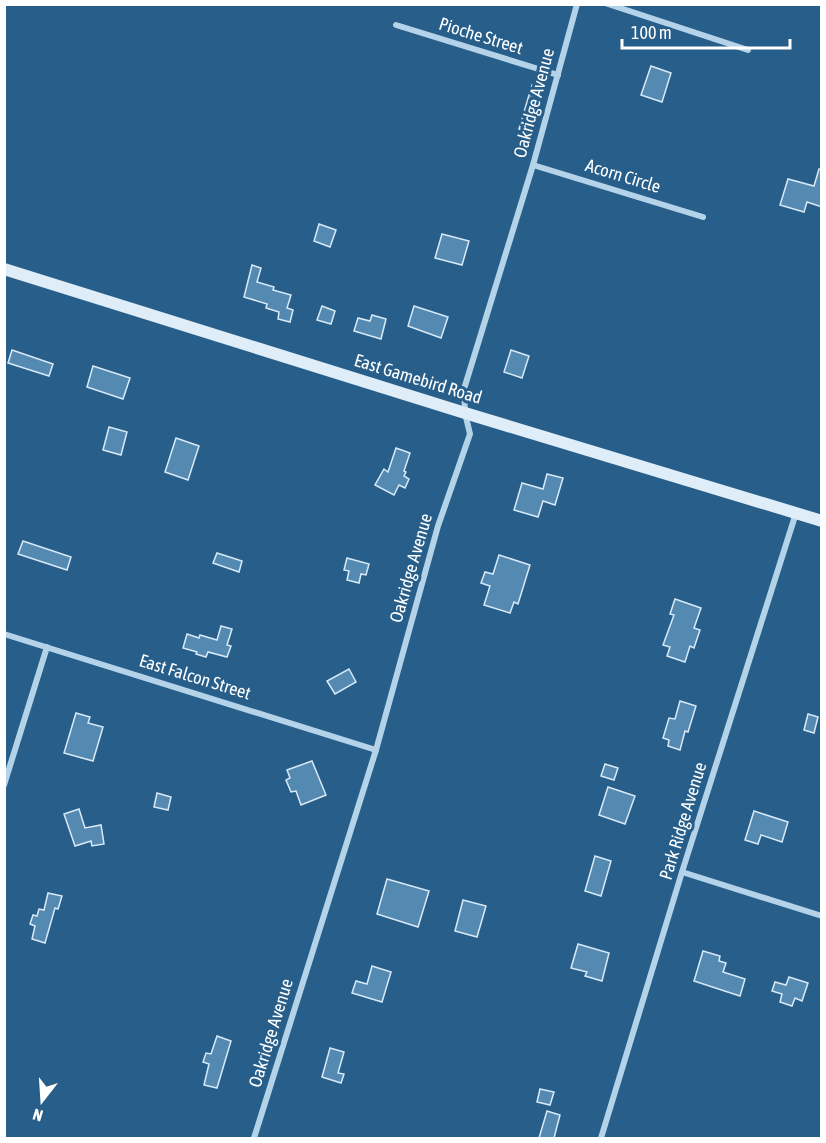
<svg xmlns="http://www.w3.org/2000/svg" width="826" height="1143" font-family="'Asap Condensed',sans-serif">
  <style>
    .building { fill: #5489b2; stroke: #d8eaf7; stroke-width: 1.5 }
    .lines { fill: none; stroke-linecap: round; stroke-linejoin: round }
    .street { stroke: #b4d3e9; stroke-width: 6 }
    .secondary { stroke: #dfedf8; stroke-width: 12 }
    .labels { text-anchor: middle; stroke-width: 6; stroke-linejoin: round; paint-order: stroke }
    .street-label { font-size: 18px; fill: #fff; stroke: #275e8a }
  </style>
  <rect width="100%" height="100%" fill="#275e8a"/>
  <g class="building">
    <path d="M 651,66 L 671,73 L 662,102 L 641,95 Z"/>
    <path d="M 532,85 L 541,88 L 528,132 L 519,129 Z"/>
    <path d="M 819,169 L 822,170 L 822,207 L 807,202 L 804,212 L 780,205 L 788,179 L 814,186 Z"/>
    <path d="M 319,224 L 336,230 L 330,247 L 314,241 Z"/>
    <path d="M 442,234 L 469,241 L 462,265 L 435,258 Z"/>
    <path d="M 252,265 L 261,268 L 257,282 L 274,287 L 273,290 L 291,295 L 287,308 L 293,310 L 290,322 L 278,319 L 279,312 L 266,308 L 267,304 L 244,297 Z"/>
    <path d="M 322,306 L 335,311 L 331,324 L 317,320 Z"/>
    <path d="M 414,306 L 448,317 L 441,338 L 408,326 Z"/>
    <path d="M 372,315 L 386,319 L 381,339 L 354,331 L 358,318 L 370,321 Z"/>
    <path d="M 12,350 L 53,364 L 49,376 L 8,363 Z"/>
    <path d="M 511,350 L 529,356 L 522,378 L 504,372 Z"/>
    <path d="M 93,366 L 130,378 L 123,399 L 87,387 Z"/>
    <path d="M 109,427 L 127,432 L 121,455 L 103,450 Z"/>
    <path d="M 176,438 L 199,446 L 188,480 L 165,472 Z"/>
    <path d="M 396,448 L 410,453 L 404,471 L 406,472 L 404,476 L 409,479 L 405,488 L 399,485 L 394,495 L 375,485 L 384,469 L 388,472 Z"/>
    <path d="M 547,474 L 563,478 L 555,505 L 543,501 L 538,517 L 514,510 L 522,483 L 543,489 Z"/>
    <path d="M 23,541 L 71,557 L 67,570 L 18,554 Z"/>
    <path d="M 217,553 L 242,561 L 239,572 L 213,563 Z"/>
    <path d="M 499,555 L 530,565 L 518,604 L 514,602 L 510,613 L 484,605 L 490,586 L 481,583 L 485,572 L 493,574 Z"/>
    <path d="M 347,558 L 369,564 L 366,575 L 361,574 L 359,583 L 347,580 L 349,571 L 344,570 Z"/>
    <path d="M 675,599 L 701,608 L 694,628 L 700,630 L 694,648 L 690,646 L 685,662 L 667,656 L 670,647 L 663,645 L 674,615 L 670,614 Z"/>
    <path d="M 221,626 L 232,629 L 227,645 L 231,646 L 227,657 L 208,652 L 206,657 L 196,654 L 197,652 L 183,648 L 187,634 L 199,638 L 200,635 L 217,640 Z"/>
    <path d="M 349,669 L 356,682 L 335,694 L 327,681 Z"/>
    <path d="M 680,701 L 696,706 L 688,732 L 685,731 L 680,750 L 668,746 L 669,740 L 663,738 L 669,718 L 675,719 Z"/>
    <path d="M 76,713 L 90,717 L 88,723 L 103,727 L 93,761 L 64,753 Z"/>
    <path d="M 808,714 L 818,717 L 814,733 L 804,730 Z"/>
    <path d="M 312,761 L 326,795 L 301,805 L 296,791 L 291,792 L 286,780 L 290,778 L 287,770 Z"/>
    <path d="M 605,764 L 618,768 L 614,780 L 601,776 Z"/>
    <path d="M 608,787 L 635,796 L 625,824 L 599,815 Z"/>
    <path d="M 157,793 L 171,797 L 168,810 L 154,807 Z"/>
    <path d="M 79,809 L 85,828 L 101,825 L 104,844 L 92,846 L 91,841 L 75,846 L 64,814 Z"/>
    <path d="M 754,811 L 788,822 L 782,842 L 761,835 L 758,844 L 745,840 Z"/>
    <path d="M 595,856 L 611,861 L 601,896 L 585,891 Z"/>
    <path d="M 387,879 L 429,891 L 418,927 L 377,914 Z"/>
    <path d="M 48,893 L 62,896 L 58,909 L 55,908 L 45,943 L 32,939 L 35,926 L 30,924 L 33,915 L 37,916 L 39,909 L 44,910 Z"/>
    <path d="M 463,900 L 486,906 L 477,937 L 455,931 Z"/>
    <path d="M 578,944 L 609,953 L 602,981 L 585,976 L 587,972 L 571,968 Z"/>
    <path d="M 703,951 L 720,956 L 719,961 L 726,963 L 723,972 L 745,979 L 740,996 L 694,981 Z"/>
    <path d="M 372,966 L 391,972 L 382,1002 L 352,993 L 356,981 L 367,984 Z"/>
    <path d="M 789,977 L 808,983 L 802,1001 L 795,998 L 792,1006 L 780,1002 L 782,994 L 772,991 L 775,982 L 786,985 Z"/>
    <path d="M 217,1036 L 231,1041 L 217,1088 L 204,1085 L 209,1064 L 203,1062 L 206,1053 L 211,1054 Z"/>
    <path d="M 330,1048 L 344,1052 L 338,1073 L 344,1074 L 341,1083 L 322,1077 Z"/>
    <path d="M 540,1089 L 554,1092 L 550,1105 L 537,1102 Z"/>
    <path d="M 547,1111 L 560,1115 L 554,1138 L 539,1138 Z"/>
  </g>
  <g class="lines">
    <g class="street">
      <path d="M 608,4 L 748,50"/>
      <path d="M 396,25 L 558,75"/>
      <path d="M 533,165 L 703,217"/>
      <path d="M 4,634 L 376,750"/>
      <path d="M 4,785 L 47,647"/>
      <path d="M 682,872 L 822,916"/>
      <path d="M 254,1138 L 376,750 L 438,526 L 470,434 L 465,413 L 464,389 L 533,165 L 577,4"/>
      <path d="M 601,1138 L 682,872 L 796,513"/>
    </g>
    <path class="secondary" d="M 4,269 L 465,413 L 822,521"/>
  </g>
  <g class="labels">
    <g class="street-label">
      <text transform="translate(481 36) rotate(17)" y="6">Pioche Street</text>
      <text transform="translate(534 103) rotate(-75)" y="6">Oakridge Avenue</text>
      <text transform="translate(623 176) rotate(17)" y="6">Acorn Circle</text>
      <text transform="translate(418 379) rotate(17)" y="6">East Gamebird Road</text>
      <text transform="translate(411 568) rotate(-74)" y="6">Oakridge Avenue</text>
      <text transform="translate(195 677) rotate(17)" y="6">East Falcon Street</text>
      <text transform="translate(683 821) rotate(-73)" y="6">Park Ridge Avenue</text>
      <text transform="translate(271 1033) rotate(-73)" y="6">Oakridge Avenue</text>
    </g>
  </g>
  <rect width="826" height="1143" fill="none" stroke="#ffffff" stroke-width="12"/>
  <g transform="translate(42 1101) rotate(197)" stroke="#275e8a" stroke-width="4.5" paint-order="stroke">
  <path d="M0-4.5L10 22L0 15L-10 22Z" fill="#ffffff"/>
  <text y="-9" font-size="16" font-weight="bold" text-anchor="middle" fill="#ffffff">N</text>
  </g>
  <path d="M622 39v9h168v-9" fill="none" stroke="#ffffff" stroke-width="3"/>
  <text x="631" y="39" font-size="18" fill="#ffffff" stroke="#275e8a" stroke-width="4.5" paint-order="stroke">100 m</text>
</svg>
